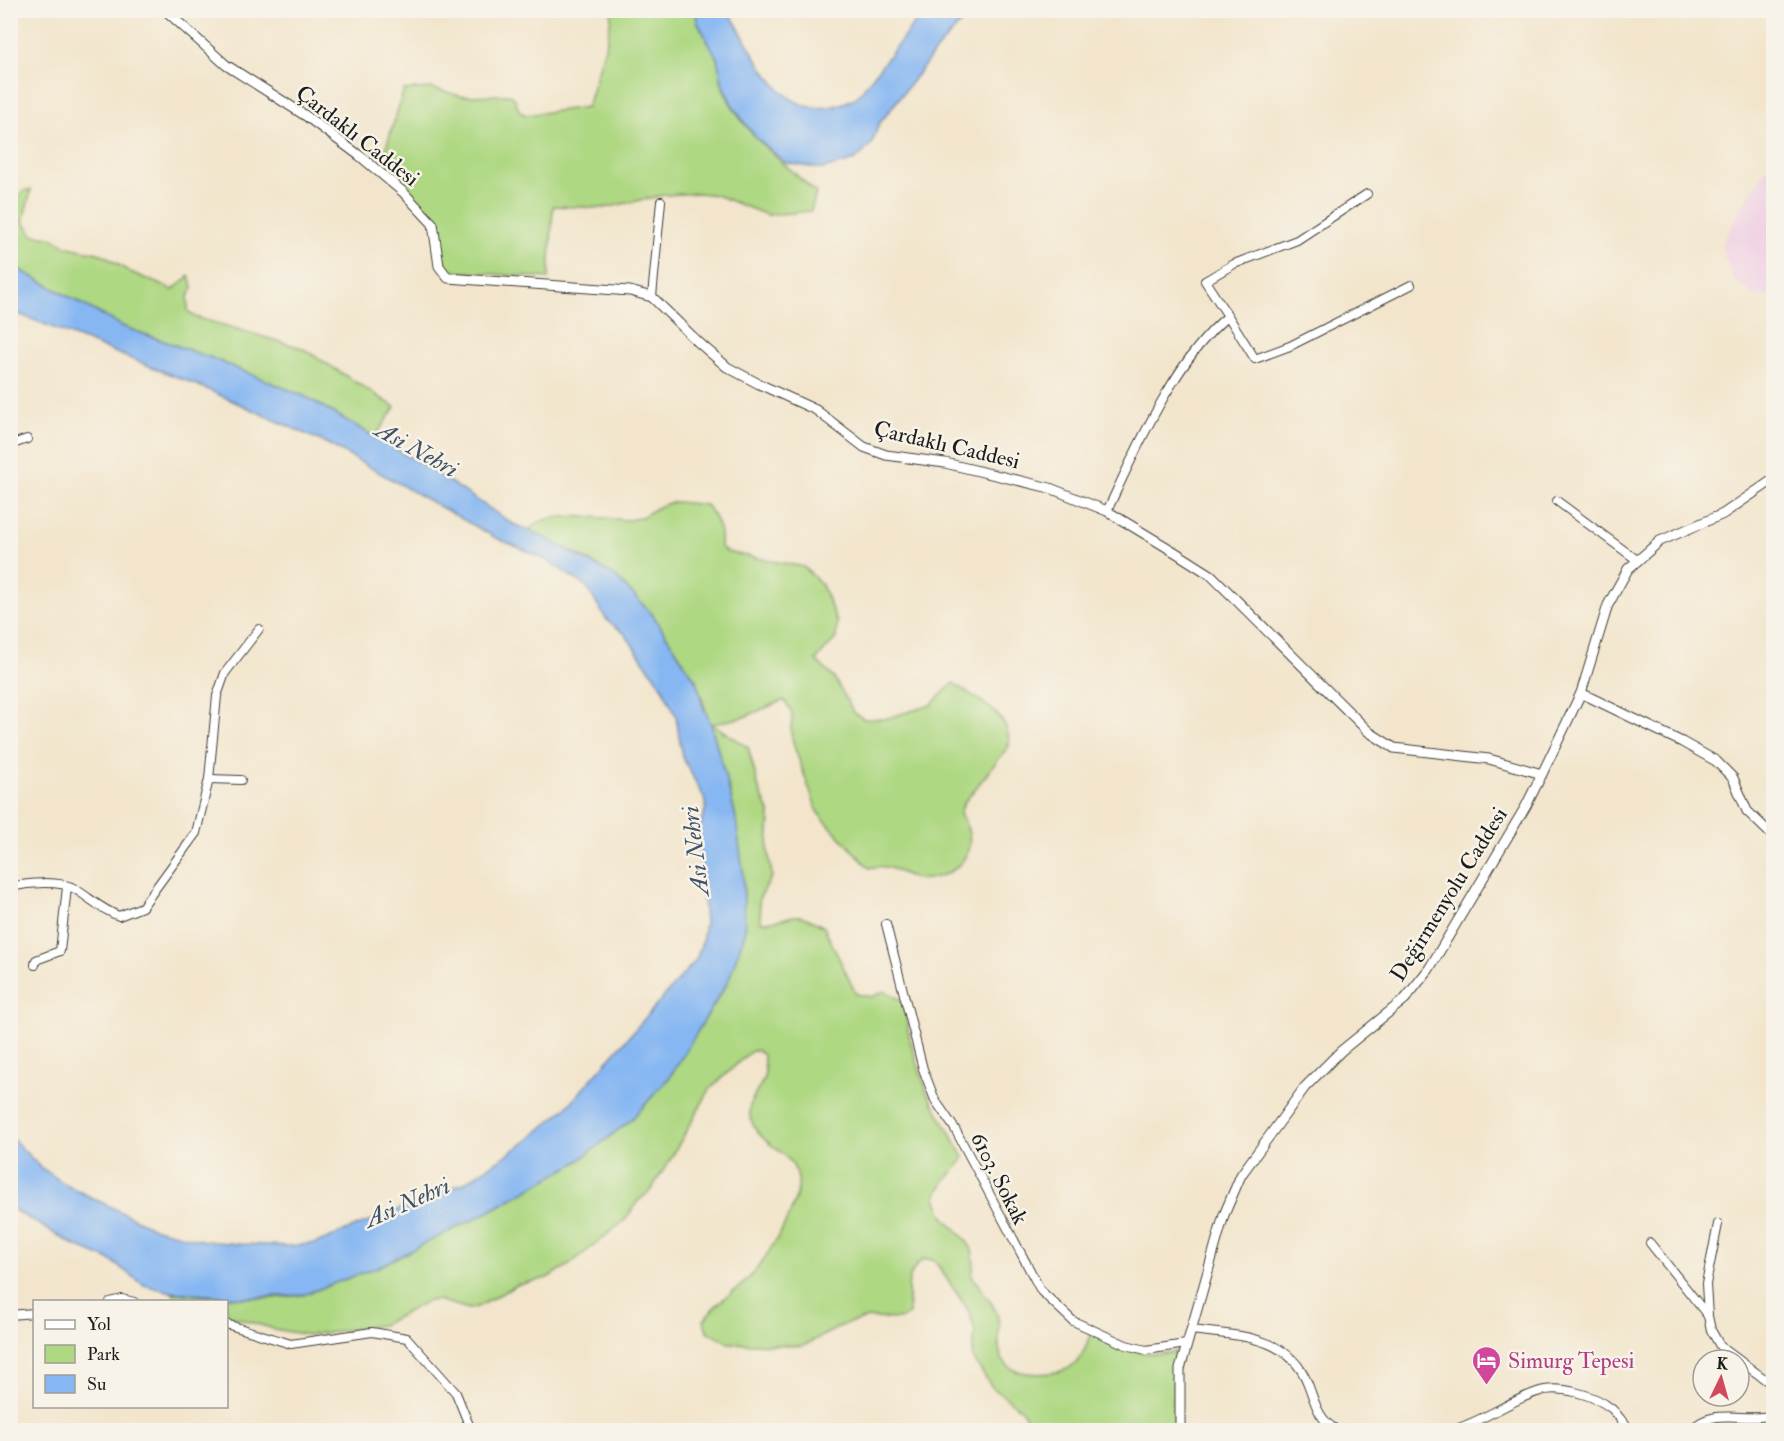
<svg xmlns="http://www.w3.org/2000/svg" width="1784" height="1441" font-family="'IM FELL Double Pica',serif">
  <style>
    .built { fill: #f0d0e4 }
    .green { fill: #afd883; stroke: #667a50; stroke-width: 1.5 }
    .water { fill: #87b7f2; stroke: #526a87; stroke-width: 1.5 }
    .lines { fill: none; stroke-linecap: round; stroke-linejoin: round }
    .minor-casing { stroke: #3c3a36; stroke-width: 10 }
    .tertiary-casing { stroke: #3c3a36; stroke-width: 11 }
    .minor { stroke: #fff; stroke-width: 8 }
    .tertiary { stroke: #fff; stroke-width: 9 }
    .labels { text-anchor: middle; stroke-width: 5; stroke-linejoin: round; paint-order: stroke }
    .street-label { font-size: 22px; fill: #1c1c1c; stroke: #f7f3e8 }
    .hotel-label { font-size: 22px; fill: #b23c85; stroke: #f7f3e8; text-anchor: start }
    .water-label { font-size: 24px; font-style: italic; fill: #415267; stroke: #f7f3e8 }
  </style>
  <rect width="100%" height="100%" fill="#f7f3e8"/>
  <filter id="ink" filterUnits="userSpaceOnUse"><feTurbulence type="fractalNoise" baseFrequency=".0167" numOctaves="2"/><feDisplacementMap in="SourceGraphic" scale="12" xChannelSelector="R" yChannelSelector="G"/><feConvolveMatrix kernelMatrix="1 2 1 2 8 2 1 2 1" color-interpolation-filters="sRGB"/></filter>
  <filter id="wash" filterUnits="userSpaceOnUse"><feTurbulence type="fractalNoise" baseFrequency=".008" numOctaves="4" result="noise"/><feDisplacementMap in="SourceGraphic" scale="24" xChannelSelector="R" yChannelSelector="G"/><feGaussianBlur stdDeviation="1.35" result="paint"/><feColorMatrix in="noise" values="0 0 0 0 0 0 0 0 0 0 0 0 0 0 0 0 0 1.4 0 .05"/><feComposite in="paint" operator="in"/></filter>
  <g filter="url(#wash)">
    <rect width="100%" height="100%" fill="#f2e5cc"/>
    <path class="built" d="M 1773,158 L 1773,295 L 1755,296 L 1733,279 L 1721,246 L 1743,205 Z"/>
    <g class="green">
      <path d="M 612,11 L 696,11 C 698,28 710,40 716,56 C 720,66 720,77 723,87 C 740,133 783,161 816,193 L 811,211 L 767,215 L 716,195 L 700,193 L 664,195 L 604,208 L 553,206 L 549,278 L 451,271 L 445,267 L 439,232 L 433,217 L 380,167 L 404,90 L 431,88 L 461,96 L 510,95 L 515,99 L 519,111 L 526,115 L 587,107 L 607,41 Z"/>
      <path d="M 26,190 L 31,190 L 23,221 L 33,235 L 51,237 L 68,247 L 102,254 L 128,271 L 173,290 L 189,276 L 193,288 L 188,297 L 188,311 L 195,317 L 302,348 L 395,407 L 375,437 L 306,397 L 214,359 L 124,327 L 11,265 L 10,196 L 16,197 Z"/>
      <path d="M 677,502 L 706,505 C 716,518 722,529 720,546 L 726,552 L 804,567 L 822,585 L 837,622 L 836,638 L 816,660 L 834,678 L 854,713 L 864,719 L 884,719 L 931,705 L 953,683 C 976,699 1012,714 1009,746 L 963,804 L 960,814 C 982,846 963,874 927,879 C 913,882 900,870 887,867 C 881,866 874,867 869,868 L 818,813 L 794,746 L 791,732 L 792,712 L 784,700 L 744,717 L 712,724 L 748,747 L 759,789 L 770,814 L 768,849 L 772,876 L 759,899 L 761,922 C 796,922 787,905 824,927 L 856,994 L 871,997 L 885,991 L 903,1001 L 910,1040 L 927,1093 L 964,1157 C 954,1175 944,1176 936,1197 C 939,1205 940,1213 946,1219 C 964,1240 979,1244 972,1275 C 979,1289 995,1303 998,1318 C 1001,1332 995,1351 1005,1363 C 1016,1378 1060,1376 1074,1365 C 1083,1357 1087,1344 1092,1333 C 1125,1347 1142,1359 1179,1351 L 1173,1396 L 1174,1430 L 1034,1430 L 1021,1409 L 992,1387 L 972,1357 L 975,1331 L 969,1311 L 934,1260 L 924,1259 C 904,1272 908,1293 909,1314 L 902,1319 L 869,1318 L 845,1324 L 803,1346 L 729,1343 L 707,1331 L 704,1321 C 714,1302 735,1293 750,1277 C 766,1259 802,1203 798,1179 C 793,1148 755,1146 750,1115 C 747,1100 760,1091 764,1077 C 766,1071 764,1061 763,1055 L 757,1050 L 750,1052 L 710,1089 L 671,1158 L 651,1190 L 637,1202 L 625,1220 L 568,1266 L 547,1278 L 517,1285 L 477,1307 L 469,1309 L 437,1300 L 428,1301 L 382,1325 L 308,1335 L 274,1329 L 227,1315 L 226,1302 L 180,1301 L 171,1292 L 211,1297 L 273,1298 L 303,1295 L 377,1267 L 490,1211 L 577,1162 L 631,1120 L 669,1078 L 711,1009 L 745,933 L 743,871 L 730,792 L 697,682 L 652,614 L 615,576 L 579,555 L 529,531 C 542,508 604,519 627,520 C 648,520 651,504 677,502 Z"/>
    </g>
    <g class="water">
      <path d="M 696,11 L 728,11 C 759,58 785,137 857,97 L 924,11 L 972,11 L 937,49 L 887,114 L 879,124 L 871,145 L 855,160 L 823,169 L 786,163 L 756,138 L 734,108 L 723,86 L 717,58 L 697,21 Z"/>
      <path d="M 11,265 L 124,327 L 214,359 L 306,397 L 432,470 L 513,524 L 542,536 L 615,576 L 652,614 L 697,682 L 703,706 L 711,724 L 735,813 L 743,871 L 745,933 L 728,982 L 669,1078 L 631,1120 L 577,1162 L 490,1211 L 378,1267 L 303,1295 L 242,1298 L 171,1292 L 144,1285 L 110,1260 L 74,1245 L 11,1208 L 11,1137 L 39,1166 L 68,1186 L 156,1229 L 205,1241 L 239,1244 L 292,1246 L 316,1243 L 464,1183 L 527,1141 L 568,1106 L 696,960 L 702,943 L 705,923 L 698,831 L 706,808 L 704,798 L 682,756 L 676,716 L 662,687 L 625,634 L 607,620 L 586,586 L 543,558 L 496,538 L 330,445 L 202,387 L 11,311 Z"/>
    </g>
  </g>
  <g filter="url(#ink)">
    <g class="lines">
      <defs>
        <g id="minor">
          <path d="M 652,297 L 661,201"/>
          <path d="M 1228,316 L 1255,359 L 1290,346 L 1411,285"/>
          <path d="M 10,445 L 27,439"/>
          <path d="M 1557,501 L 1637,560"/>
          <path d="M 1107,511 C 1136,450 1175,359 1228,316 L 1205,281 L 1234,264 L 1297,240 L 1367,194"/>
          <path d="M 209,779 L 241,780"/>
          <path d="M 10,887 C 28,883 60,880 75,889 C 90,898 102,910 119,916 L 142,907 L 196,833 L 209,779 L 217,696 L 225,673 L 259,629"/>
          <path d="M 886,924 L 923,1069 L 935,1100 L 955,1129 L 1041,1291 L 1073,1321 L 1126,1345 L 1146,1350 L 1186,1344"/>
          <path d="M 35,965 L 36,960 L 60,951 L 67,887"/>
          <path d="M 1650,1243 L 1708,1316 L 1711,1330 L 1720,1346 L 1774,1386"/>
          <path d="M 110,1302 L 122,1299 L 134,1302"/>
          <path d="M 10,1315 L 34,1313"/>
          <path d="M 1708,1316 L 1706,1284 L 1718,1224"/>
          <path d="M 226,1324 L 291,1344 L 372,1332 L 407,1338 L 456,1393 L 471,1430"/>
          <path d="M 1192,1330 C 1236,1336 1289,1334 1308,1384 C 1315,1402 1318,1420 1337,1430"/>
          <path d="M 1452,1430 C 1482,1422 1507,1402 1537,1392 C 1558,1384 1595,1395 1612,1409 C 1618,1415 1624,1424 1630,1430"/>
          <path d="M 1691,1430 C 1713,1406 1745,1423 1774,1415"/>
        </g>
        <g id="tertiary">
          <path d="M 165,10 L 226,65 L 306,116 L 360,156 L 403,192 L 433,224 L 439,266 L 448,278 L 630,291 L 652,297 L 697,341 L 727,367 L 759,384 L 816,410 L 864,447 L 886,455 L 945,463 L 1050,488 L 1107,511 L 1178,554 L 1211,575 L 1369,732 L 1394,748 L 1489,759 L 1542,774"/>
          <path d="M 1581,693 L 1682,742 L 1716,761 L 1733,778 L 1747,811 L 1774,837"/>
          <path d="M 1180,1430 L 1180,1369 L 1224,1215 L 1241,1175 L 1305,1087 L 1341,1051 L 1405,999 L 1429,969 L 1526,806 L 1542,774 L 1581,693 L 1608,605 L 1628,569 L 1660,541 L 1723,514 L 1774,479"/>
        </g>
      </defs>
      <use href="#minor" class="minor-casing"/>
      <use href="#tertiary" class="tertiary-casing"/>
      <use href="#minor" class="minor"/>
      <use href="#tertiary" class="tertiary"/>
    </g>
  </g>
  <defs>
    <symbol id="hotel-pin" viewBox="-11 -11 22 30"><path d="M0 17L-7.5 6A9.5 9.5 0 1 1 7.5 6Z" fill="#d1479c" stroke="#f7f3e8"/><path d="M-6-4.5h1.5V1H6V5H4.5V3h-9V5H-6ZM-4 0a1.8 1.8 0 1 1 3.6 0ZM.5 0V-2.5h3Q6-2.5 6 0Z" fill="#fff"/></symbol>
  </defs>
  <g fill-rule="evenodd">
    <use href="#hotel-pin" x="1470" y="1344" width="33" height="45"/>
  </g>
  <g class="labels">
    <g class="street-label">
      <text transform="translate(358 135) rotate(38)" y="8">Çardaklı Caddesi</text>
      <text transform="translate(947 444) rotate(13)" y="8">Çardaklı Caddesi</text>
      <text transform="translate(1448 894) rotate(-58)" y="8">Değirmenyolu Caddesi</text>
      <text transform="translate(1000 1178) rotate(63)" y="8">6103. Sokak</text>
    </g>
    <g class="hotel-label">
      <text x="1508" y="1368">Simurg Tepesi</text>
    </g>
    <g class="water-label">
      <text transform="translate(417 449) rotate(29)" y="8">Asi Nehri</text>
      <text transform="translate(695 851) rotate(-97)" y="8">Asi Nehri</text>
      <text transform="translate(407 1202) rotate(-24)" y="8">Asi Nehri</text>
    </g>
  </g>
  <rect width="1784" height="1441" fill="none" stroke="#f7f3e8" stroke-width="36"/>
  <rect x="33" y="1300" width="195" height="108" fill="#f7f3e8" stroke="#9f9d96" stroke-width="1.5"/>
  <rect x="45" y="1320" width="30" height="9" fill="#ffffff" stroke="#9f9d96" stroke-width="1.5"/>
  <text x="87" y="1330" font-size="18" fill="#1c1c1c">Yol</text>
  <rect x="45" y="1345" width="30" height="18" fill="#afd883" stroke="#9f9d96" stroke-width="1.5"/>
  <text x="87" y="1360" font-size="18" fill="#1c1c1c">Park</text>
  <rect x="45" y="1375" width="30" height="18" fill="#87b7f2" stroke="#9f9d96" stroke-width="1.5"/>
  <text x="87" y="1390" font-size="18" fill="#1c1c1c">Su</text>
  <g transform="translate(1721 1378) rotate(5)"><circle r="28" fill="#f7f3e8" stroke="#9f9d96" stroke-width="1.5"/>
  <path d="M0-4.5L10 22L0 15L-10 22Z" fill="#d1495b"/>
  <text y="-9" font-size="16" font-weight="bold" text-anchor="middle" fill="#1c1c1c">K</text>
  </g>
</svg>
